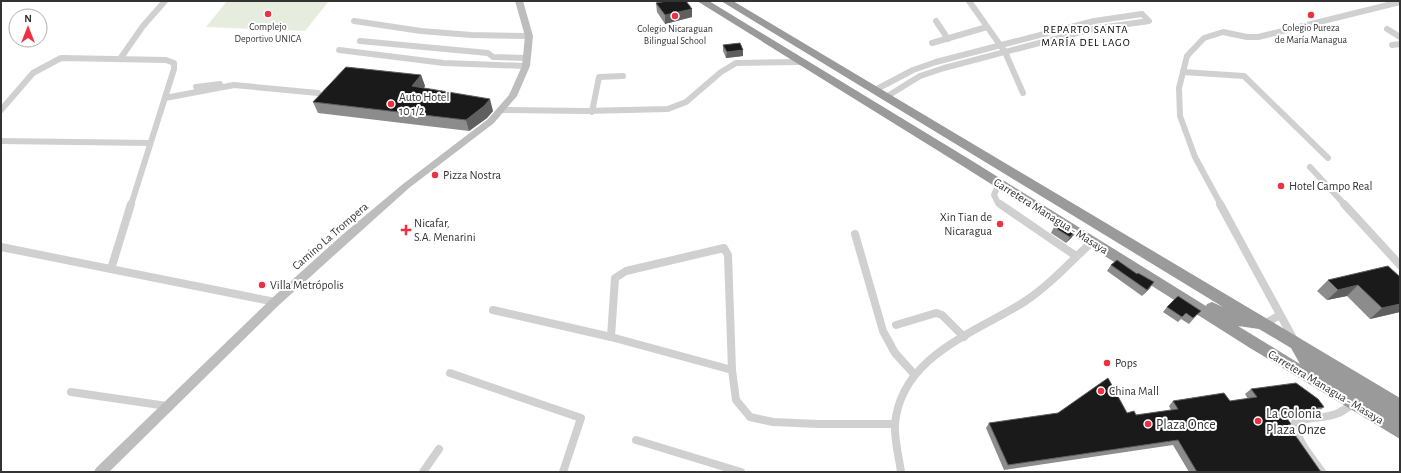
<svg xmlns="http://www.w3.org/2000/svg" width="1401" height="473" font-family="'Alegreya Sans',sans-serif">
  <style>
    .green { fill: #e6ecde }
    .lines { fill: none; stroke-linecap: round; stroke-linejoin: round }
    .street-far1 { stroke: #d0d0d0; stroke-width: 6 }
    .street { stroke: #d0d0d0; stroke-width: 8 }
    .secondary { fill: #bdbdbd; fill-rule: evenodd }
    .highway { fill: #9a9a9a; fill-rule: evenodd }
    .wall { fill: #8c8c8c }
    .shaded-wall { fill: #5f5f5f }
    .building { fill: #1a1a1a; stroke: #5f5f5f }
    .poi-dot { fill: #ed3142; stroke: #fff; stroke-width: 1.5 }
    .labels { text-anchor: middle; stroke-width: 4; stroke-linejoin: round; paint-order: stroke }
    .far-poi-label { font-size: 10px; fill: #333; stroke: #fff }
    .far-neighbourhood-label { font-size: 11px; letter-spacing: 1px; fill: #000; stroke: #fff }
    .poi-label { font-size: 12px; fill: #333; stroke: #fff; text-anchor: start }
    .street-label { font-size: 12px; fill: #333; stroke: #fff }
    .near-poi-label { font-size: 14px; fill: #333; stroke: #fff; text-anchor: start }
  </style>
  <rect width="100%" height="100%" fill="#fff"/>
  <path class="green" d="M 227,1 L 329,1 L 305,31 L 206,27 Z"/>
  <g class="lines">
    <g class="street-far1">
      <path d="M 969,1 L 1005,52 L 1023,93"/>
      <path d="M 354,21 L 421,31 L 471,35 L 529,36"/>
      <path d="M 936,21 L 948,39"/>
      <path d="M 1387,29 L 1400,37"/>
      <path d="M 360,41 L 488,53 L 493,57 L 527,58"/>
      <path d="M 932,43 L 987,27"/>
      <path d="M 1392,45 L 1400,44"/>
      <path d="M 339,50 L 444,63 L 526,66"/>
      <path d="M 120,59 L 143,26 L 165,1"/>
      <path d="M 1183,72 L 1244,76 L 1328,158"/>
      <path d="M 196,87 L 220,84"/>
      <path d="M 875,90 L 913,70 L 936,62 L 1094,21 L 1142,14 L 1149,21 L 1092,29 L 944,68 L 920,76 L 886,97"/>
      <path d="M 165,98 L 234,85 L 318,93"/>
      <path d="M 1,110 L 33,73 L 61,58 L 166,60 L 174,63 L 174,69 L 131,205"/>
      <path d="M 501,110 L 585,111 L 668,109 L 686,102 L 721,72 L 736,63 L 800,62"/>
      <path d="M 592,112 L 599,77 L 623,76"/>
      <path d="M 1,141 L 150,143"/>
      <path d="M 1310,167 L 1345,205"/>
      <path d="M 999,183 L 994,195 L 998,203 L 1001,205"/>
      <path d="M 1221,205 L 1195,157 L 1180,116 L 1179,88 L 1187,56 L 1204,38 L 1223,32 L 1247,37 L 1258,37 L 1400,2"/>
    </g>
    <g class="street">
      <path d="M 1000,204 L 1076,256"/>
      <path d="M 1220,204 L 1294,340"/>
      <path d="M 1344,204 L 1400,265"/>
      <path d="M 855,234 L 883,331 L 895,353 L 914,374"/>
      <path d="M 1,247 L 275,302"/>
      <path d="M 111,269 L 131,204"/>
      <path d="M 493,310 L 611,337 L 732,370"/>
      <path d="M 1264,324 L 1280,315"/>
      <path d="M 896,325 L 936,313 L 942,315 L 964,337"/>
      <path d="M 611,337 L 615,278 L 626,271 L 724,248 L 728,255 L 732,370 L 736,400 L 750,417 L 773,422 L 818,424 L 895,424"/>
      <path d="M 450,373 L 581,418 L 563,472"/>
      <path d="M 71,392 L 167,406"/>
      <path d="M 636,440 L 741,472"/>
      <path d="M 423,472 L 439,449"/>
      <path d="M 901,472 C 899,457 894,439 895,424 C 901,356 975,333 1024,302 C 1049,286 1070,262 1092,242"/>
      <path d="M 1322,472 C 1312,457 1296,441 1295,422 C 1319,414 1333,422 1353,403"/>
    </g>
    <path class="secondary" d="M 515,1 L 523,1 L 533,36 L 530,66 L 517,96 L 494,123 L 409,188 L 350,241 L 279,305 L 109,472 L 94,472 L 96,468 L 271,299 L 342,235 L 403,184 L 488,119 L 509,95 L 522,66 L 525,36 Z"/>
    <path class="highway" d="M 697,1 L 709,1 L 969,159 L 1206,306 L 1207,304 L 1212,302 L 1223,307 L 721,1 L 733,1 L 1400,398 L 1400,439 L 1250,348 L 961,165 ZM 1238,326 L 1259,329 L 1291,348 L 1300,364 Z"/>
  </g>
  <g class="wall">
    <path d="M 656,3 L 692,9 L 692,17 L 665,24 L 657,12 Z"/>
    <path d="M 723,45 L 743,50 L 743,56 L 726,58 L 723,51 Z"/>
    <path d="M 421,75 L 425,86 L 424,88 L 493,111 L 487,118 L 469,131 L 318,113 L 313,102 Z"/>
    <path d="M 1054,227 L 1075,231 L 1072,237 L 1066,243 L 1051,233 Z"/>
    <path d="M 1111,265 L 1150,288 L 1142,296 L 1107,271 Z"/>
    <path d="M 1388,266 L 1400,312 L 1370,319 L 1347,296 L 1327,300 L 1317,291 L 1328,280 Z"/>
    <path d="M 1167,307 L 1196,316 L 1189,324 L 1181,319 L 1178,322 L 1163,312 Z"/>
    <path d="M 1251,389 L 1324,407 L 1318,412 L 1287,418 L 1291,424 L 1289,426 L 1321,472 L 1189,472 L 1173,445 L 1004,470 L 986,428 L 989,423 L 1127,413 L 1136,415 L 1171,410 L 1169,406 L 1173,401 L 1230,401 L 1248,399 L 1245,394 Z"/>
  </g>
  <g class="shaded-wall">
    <path d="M 692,9 L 692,17 L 665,24 L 665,15 Z"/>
    <path d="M 743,50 L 743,56 L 726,58 L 727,52 Z"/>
    <path d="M 421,75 L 425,86 L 416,98 L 412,86 Z"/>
    <path d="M 490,99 L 493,111 L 487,118 L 469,131 L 466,120 Z"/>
    <path d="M 1075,231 L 1072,237 L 1066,243 L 1070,237 Z"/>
    <path d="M 1154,282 L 1150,288 L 1142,296 L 1147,290 Z"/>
    <path d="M 1358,285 L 1347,296 L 1327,300 L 1338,290 Z"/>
    <path d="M 1400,304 L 1400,312 L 1370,319 L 1382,308 Z"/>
  </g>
  <g class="building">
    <path d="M 667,1 L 686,1 L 692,9 L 665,15 L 656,3 Z"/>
    <path d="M 740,43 L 743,50 L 727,52 L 723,45 Z"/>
    <path d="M 346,67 L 421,75 L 412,86 L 490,99 L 484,106 L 466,120 L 313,102 Z"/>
    <path d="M 1060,222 L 1075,231 L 1070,237 L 1054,227 Z"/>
    <path d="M 1117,260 L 1137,274 L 1138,273 L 1154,282 L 1147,290 L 1111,265 Z"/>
    <path d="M 1388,266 L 1400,277 L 1400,304 L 1382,308 L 1358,285 L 1338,290 L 1328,280 Z"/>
    <path d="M 1178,296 L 1201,311 L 1193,318 L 1186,313 L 1182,317 L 1167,307 Z"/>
    <path d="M 1108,378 L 1127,413 L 1134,411 L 1136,415 L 1178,409 L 1173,401 L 1224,393 L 1230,401 L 1257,397 L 1251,389 L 1296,383 L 1318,399 L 1324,407 L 1284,414 L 1291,424 L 1288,425 L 1321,472 L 1197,472 L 1178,440 L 1008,465 L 989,423 L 1058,413 Z"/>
  </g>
  <g class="poi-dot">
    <circle cx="268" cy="14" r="4"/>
    <circle cx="1311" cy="15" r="4"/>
    <circle cx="675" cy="16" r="4"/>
    <circle cx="391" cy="104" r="4"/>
    <circle cx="435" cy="175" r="4"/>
    <circle cx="1281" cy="186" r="4"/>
    <circle cx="1000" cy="224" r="4"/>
    <path d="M404 224h4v4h4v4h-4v4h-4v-4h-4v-4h4z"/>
    <circle cx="262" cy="285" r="4"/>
    <circle cx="1107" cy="363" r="4"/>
    <circle cx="1101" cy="391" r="4"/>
    <circle cx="1258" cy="421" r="4"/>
    <circle cx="1148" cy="424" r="4"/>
  </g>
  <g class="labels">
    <g class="far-poi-label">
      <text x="268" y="30">Complejo<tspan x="268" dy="12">Deportivo UNICA</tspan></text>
      <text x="1311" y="31">Colegio Pureza<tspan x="1311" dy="12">de María Managua</tspan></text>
      <text x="675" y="32">Colegio Nicaraguan<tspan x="675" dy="12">Bilingual School</tspan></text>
    </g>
    <g class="far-neighbourhood-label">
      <text x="1086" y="33">REPARTO SANTA<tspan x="1086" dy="13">MARÍA DEL LAGO</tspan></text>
    </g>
    <g class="poi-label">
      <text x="399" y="101">Auto Hotel<tspan x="399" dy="14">10 1/2</tspan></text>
      <text x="443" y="179">Pizza Nostra</text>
      <text x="1289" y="190">Hotel Campo Real</text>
      <text x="992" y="221" text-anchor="end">Xin Tian de<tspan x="992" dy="14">Nicaragua</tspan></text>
      <text x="414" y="227">Nicafar,<tspan x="414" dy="14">S.A. Menarini</tspan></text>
      <text x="270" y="289">Villa Metrópolis</text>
      <text x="1115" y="367">Pops</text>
      <text x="1109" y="395">China Mall</text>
    </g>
    <g class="street-label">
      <text transform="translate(1051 216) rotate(32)" y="4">Carretera Managua - Masaya</text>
      <text transform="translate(330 236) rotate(-41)" y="4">Camino La Trompera</text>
      <text transform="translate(1326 387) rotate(31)" y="4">Carretera Managua - Masaya</text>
    </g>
    <g class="near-poi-label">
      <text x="1266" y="418">La Colonia<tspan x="1266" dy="16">Plaza Onze</tspan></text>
      <text x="1156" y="429">Plaza Once</text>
    </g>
  </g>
  <rect width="1401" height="473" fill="none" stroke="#333333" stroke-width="4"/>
  <g transform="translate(28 28)"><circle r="19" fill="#ffffff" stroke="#adadad"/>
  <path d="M0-3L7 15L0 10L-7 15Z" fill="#ed3142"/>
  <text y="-6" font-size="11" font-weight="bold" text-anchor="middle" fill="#333333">N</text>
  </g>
</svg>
